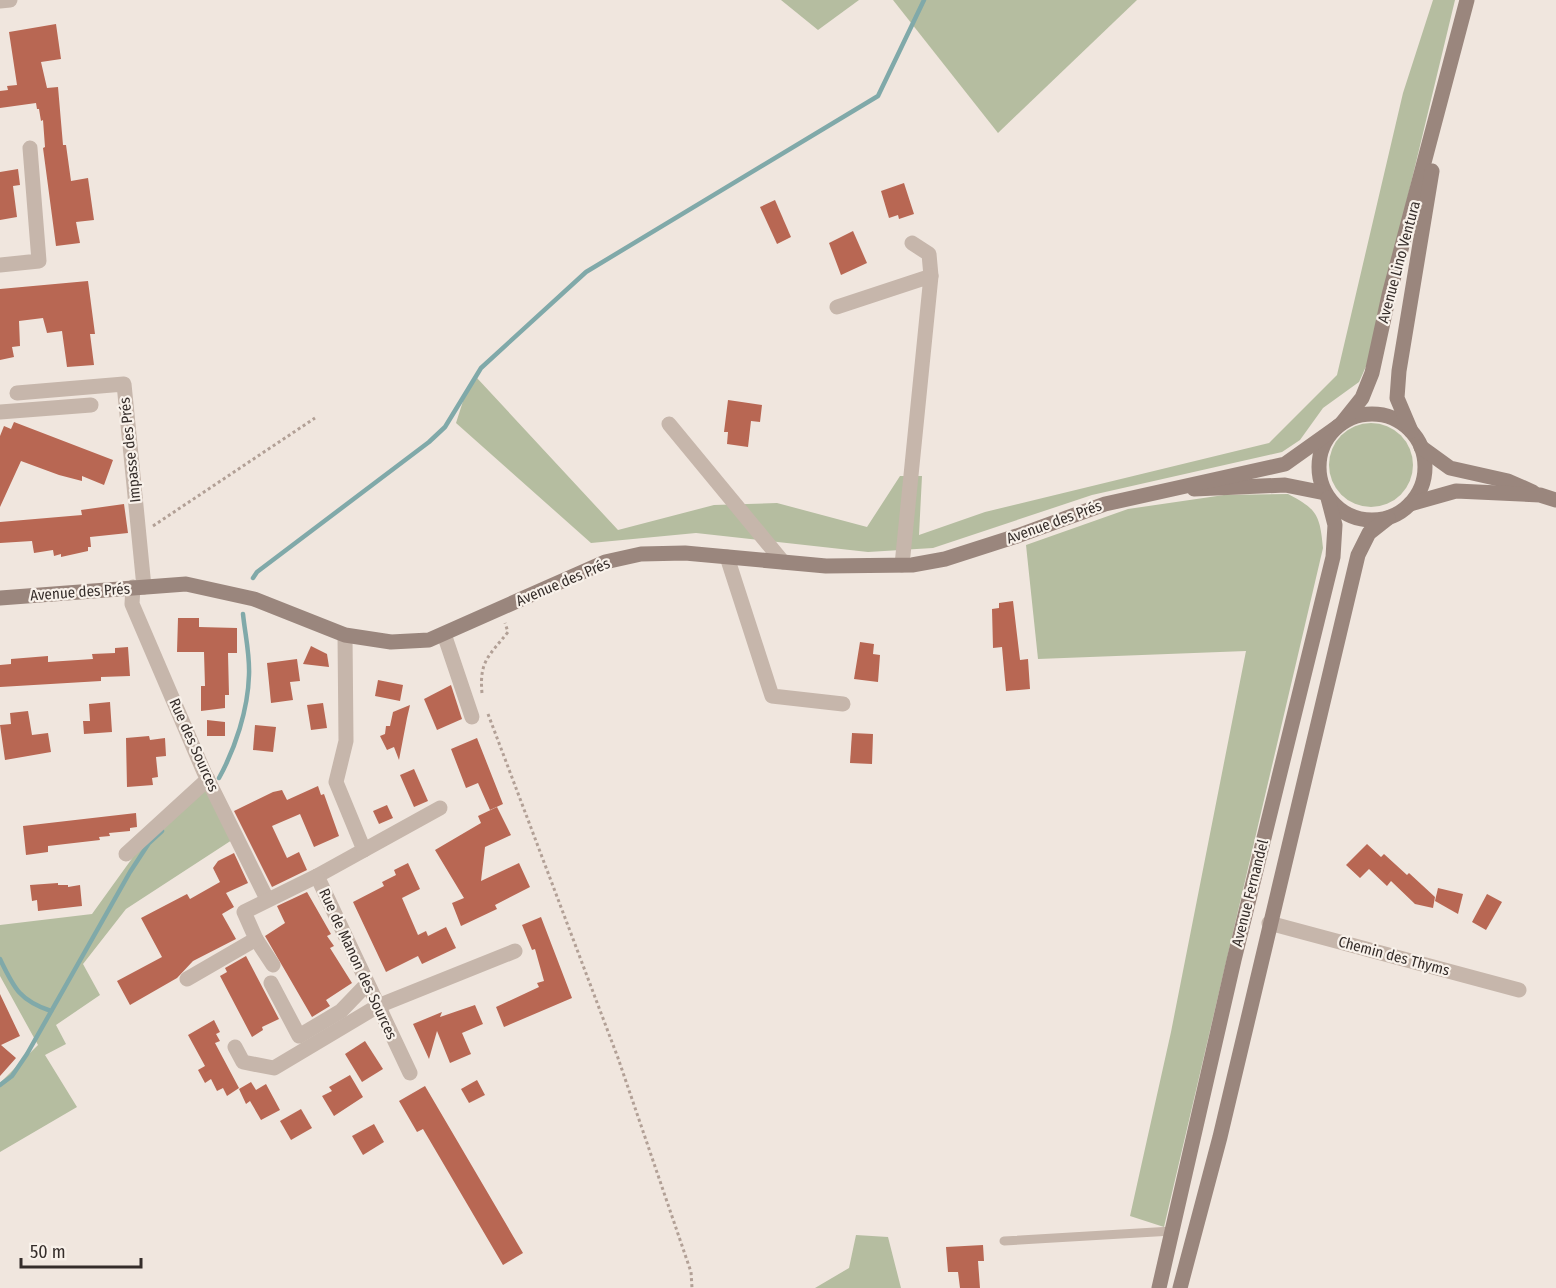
<svg xmlns="http://www.w3.org/2000/svg" width="1556" height="1288" font-family="'Fira Sans Condensed',sans-serif">
  <style>
    .green { fill: #b5bda0 }
    .lines { fill: none; stroke-linecap: round; stroke-linejoin: round }
    .stream { stroke: #80a9a9; stroke-width: 4.5 }
    .building { fill: #b86753 }
    .path { stroke: #b2a096; stroke-width: 3; stroke-dasharray: 3 3; stroke-linecap: butt }
    .lane { stroke: #c6b6ab; stroke-width: 9 }
    .street { stroke: #c6b6ab; stroke-width: 15 }
    .secondary { stroke: #9a867d; stroke-width: 15 }
    .labels { text-anchor: middle; stroke-width: 4.5; stroke-linejoin: round; paint-order: stroke }
    .street-label { font-size: 15px; fill: #352d2a; stroke: #f8f1ea }
  </style>
  <rect width="100%" height="100%" fill="#f0e6de"/>
  <g class="green">
    <path d="M 781,0 L 859,0 L 818,30 Z"/>
    <path d="M 893,0 L 1137,0 L 998,133 Z"/>
    <path d="M 1433,0 L 1455,0 L 1368,362 L 1359,382 L 1323,408 L 1300,440 L 1282,452 L 1092,495 L 933,548 L 868,552 L 696,533 L 591,543 L 456,423 L 464,398 L 477,378 L 618,530 L 714,505 L 777,503 L 867,527 L 900,476 L 922,476 L 919,535 L 985,512 L 1269,443 L 1337,375 L 1403,93 Z"/>
    <circle cx="1371" cy="465" r="42"/>
    <path d="M 1288,494 C 1317,509 1320,515 1323,548 L 1164,1227 L 1130,1216 L 1171,1032 L 1246,651 L 1038,659 L 1026,545 L 1128,509 L 1224,495 Z"/>
    <path d="M 206,786 L 232,840 L 126,909 L 83,964 L 100,995 L 56,1025 L 66,1044 L 45,1055 L 77,1107 L 0,1152 L 0,1083 L 38,1045 L 0,976 L 0,925 L 92,914 L 141,846 Z"/>
    <path d="M 856,1235 L 888,1237 L 901,1288 L 815,1288 L 849,1268 Z"/>
  </g>
  <g class="lines">
    <g class="stream">
      <path d="M 253,578 L 257,572 L 429,442 L 445,427 L 481,368 L 586,272 L 878,96 L 924,0"/>
      <path d="M 219,778 C 235,749 248,710 249,675 C 250,655 245,634 243,614"/>
      <path d="M 0,959 C 14,988 19,1000 51,1011"/>
      <path d="M 0,1085 L 12,1076 L 27,1054 L 130,872 L 149,843 L 162,831"/>
    </g>
  </g>
  <g class="building">
    <path d="M 56,24 L 61,59 L 41,62 L 47,88 L 58,87 L 63,145 L 66,145 L 71,181 L 88,178 L 94,220 L 76,222 L 80,243 L 56,246 L 43,148 L 45,147 L 43,120 L 41,121 L 39,109 L 37,109 L 36,103 L 0,108 L 0,91 L 8,90 L 7,86 L 17,85 L 9,32 Z"/>
    <path d="M 18,169 L 20,185 L 13,186 L 17,217 L 0,220 L 0,172 Z"/>
    <path d="M 904,183 L 914,214 L 899,219 L 898,215 L 889,218 L 881,191 Z"/>
    <path d="M 775,200 L 791,237 L 777,244 L 760,207 Z"/>
    <path d="M 853,231 L 867,263 L 841,275 L 829,243 Z"/>
    <path d="M 88,281 L 95,334 L 90,334 L 94,365 L 67,367 L 62,331 L 47,333 L 43,318 L 19,321 L 20,346 L 12,347 L 14,357 L 0,360 L 0,289 Z"/>
    <path d="M 728,400 L 762,405 L 760,422 L 751,421 L 748,447 L 727,444 L 728,432 L 724,432 Z"/>
    <path d="M 14,422 L 113,460 L 104,485 L 82,476 L 82,481 L 59,475 L 21,461 L 0,507 L 0,436 L 4,426 L 11,429 Z"/>
    <path d="M 124,504 L 128,533 L 90,537 L 91,547 L 88,547 L 88,551 L 61,557 L 61,554 L 54,556 L 53,550 L 34,553 L 32,541 L 0,543 L 0,522 L 82,515 L 81,510 Z"/>
    <path d="M 1013,601 L 1020,660 L 1028,659 L 1030,689 L 1006,691 L 1002,647 L 993,648 L 992,609 L 999,608 L 999,603 Z"/>
    <path d="M 178,618 L 199,618 L 199,627 L 237,628 L 237,653 L 228,653 L 229,695 L 225,695 L 225,708 L 201,711 L 201,686 L 205,686 L 204,652 L 177,652 Z"/>
    <path d="M 860,642 L 874,644 L 873,654 L 880,655 L 878,682 L 854,679 Z"/>
    <path d="M 311,646 L 327,654 L 329,667 L 303,664 Z"/>
    <path d="M 128,647 L 130,676 L 101,677 L 101,681 L 0,687 L 0,665 L 11,664 L 11,659 L 48,656 L 48,662 L 93,659 L 92,654 L 115,653 L 115,648 Z"/>
    <path d="M 297,659 L 300,681 L 290,682 L 293,700 L 271,703 L 267,663 Z"/>
    <path d="M 378,680 L 403,685 L 400,701 L 375,696 Z"/>
    <path d="M 451,685 L 462,719 L 437,730 L 424,699 Z"/>
    <path d="M 110,702 L 112,732 L 84,734 L 83,721 L 90,721 L 89,704 Z"/>
    <path d="M 323,703 L 327,728 L 311,730 L 307,705 Z"/>
    <path d="M 410,705 L 407,718 L 399,760 L 394,747 L 387,750 L 380,736 L 385,734 L 386,726 L 390,726 L 393,712 Z"/>
    <path d="M 28,711 L 32,735 L 48,733 L 51,752 L 5,760 L 0,725 L 11,724 L 10,713 Z"/>
    <path d="M 207,720 L 225,722 L 225,736 L 207,736 Z"/>
    <path d="M 255,725 L 276,727 L 273,752 L 253,750 Z"/>
    <path d="M 852,733 L 873,734 L 872,764 L 850,763 Z"/>
    <path d="M 149,736 L 150,740 L 165,738 L 166,756 L 156,757 L 158,777 L 152,778 L 153,785 L 127,787 L 126,738 Z"/>
    <path d="M 477,738 L 503,804 L 490,810 L 478,783 L 466,788 L 451,749 Z"/>
    <path d="M 414,769 L 428,801 L 414,807 L 400,775 Z"/>
    <path d="M 318,786 L 321,795 L 324,794 L 339,836 L 314,847 L 300,814 L 272,826 L 287,858 L 299,852 L 307,870 L 272,887 L 234,811 L 273,792 L 282,790 L 287,800 Z"/>
    <path d="M 387,805 L 393,818 L 379,824 L 373,811 Z"/>
    <path d="M 497,807 L 511,835 L 485,847 L 481,881 L 519,863 L 530,887 L 495,905 L 497,909 L 461,926 L 452,903 L 464,898 L 435,850 L 481,823 L 478,816 Z"/>
    <path d="M 136,813 L 137,827 L 130,828 L 130,831 L 109,833 L 110,836 L 99,837 L 100,840 L 48,846 L 48,852 L 26,855 L 23,826 Z"/>
    <path d="M 1367,844 L 1381,857 L 1384,854 L 1407,875 L 1409,873 L 1435,897 L 1433,908 L 1415,904 L 1391,881 L 1387,886 L 1369,869 L 1360,878 L 1346,865 Z"/>
    <path d="M 234,853 L 248,883 L 226,893 L 234,907 L 222,914 L 236,939 L 193,961 L 177,978 L 130,1005 L 117,981 L 162,957 L 141,918 L 187,894 L 190,899 L 220,882 L 213,868 L 218,861 Z"/>
    <path d="M 408,863 L 420,889 L 402,898 L 418,935 L 426,931 L 428,936 L 446,927 L 456,948 L 422,964 L 418,956 L 386,972 L 353,902 L 384,886 L 382,882 L 396,875 L 394,870 Z"/>
    <path d="M 58,883 L 58,885 L 68,885 L 68,887 L 80,885 L 82,906 L 38,911 L 37,900 L 32,901 L 30,885 Z"/>
    <path d="M 1438,888 L 1463,894 L 1458,914 L 1435,901 Z"/>
    <path d="M 307,892 L 331,934 L 327,936 L 334,946 L 330,948 L 352,983 L 326,1000 L 330,1006 L 312,1017 L 265,936 L 285,923 L 277,906 Z"/>
    <path d="M 1487,894 L 1502,902 L 1486,930 L 1472,922 Z"/>
    <path d="M 541,917 L 572,998 L 504,1027 L 496,1007 L 539,987 L 537,983 L 544,981 L 535,949 L 532,950 L 522,925 Z"/>
    <path d="M 246,956 L 279,1019 L 262,1027 L 263,1030 L 252,1037 L 220,976 L 227,972 L 225,968 Z"/>
    <path d="M 0,994 L 20,1036 L 1,1045 L 16,1058 L 0,1076 Z"/>
    <path d="M 475,1005 L 483,1024 L 462,1033 L 471,1054 L 450,1063 L 437,1031 L 429,1059 L 413,1024 L 442,1012 L 440,1017 Z"/>
    <path d="M 214,1020 L 220,1032 L 216,1034 L 220,1041 L 215,1043 L 239,1088 L 227,1096 L 223,1088 L 217,1091 L 211,1079 L 205,1083 L 198,1070 L 205,1066 L 188,1035 Z"/>
    <path d="M 365,1041 L 383,1069 L 362,1082 L 345,1054 Z"/>
    <path d="M 350,1075 L 363,1097 L 334,1116 L 322,1096 L 332,1091 L 329,1087 Z"/>
    <path d="M 477,1080 L 485,1095 L 469,1103 L 461,1089 Z"/>
    <path d="M 251,1082 L 256,1090 L 266,1084 L 280,1110 L 261,1120 L 250,1101 L 246,1104 L 239,1089 Z"/>
    <path d="M 425,1086 L 523,1253 L 503,1265 L 423,1129 L 417,1132 L 399,1101 Z"/>
    <path d="M 301,1109 L 312,1128 L 291,1140 L 280,1121 Z"/>
    <path d="M 374,1124 L 384,1142 L 363,1155 L 352,1136 Z"/>
    <path d="M 983,1245 L 984,1261 L 978,1261 L 980,1288 L 960,1288 L 958,1272 L 948,1272 L 946,1247 Z"/>
  </g>
  <g class="lines">
    <g class="path">
      <path d="M 153,526 L 315,418"/>
      <path d="M 482,693 C 479,661 489,656 508,632 L 505,623"/>
      <path d="M 488,714 L 618,1058 L 691,1272 L 692,1288"/>
    </g>
    <path class="lane" d="M 1004,1241 L 1172,1231"/>
    <g class="street">
      <path d="M 0,1 L 10,0"/>
      <path d="M 912,243 L 929,254 L 931,276"/>
      <path d="M 0,265 L 39,261 L 30,148"/>
      <path d="M 837,307 L 931,276 L 902,565"/>
      <path d="M 17,393 L 124,384 L 144,587"/>
      <path d="M 0,412 L 91,405"/>
      <path d="M 669,424 L 783,562"/>
      <path d="M 727,557 L 772,696 L 843,704"/>
      <path d="M 133,587 L 132,604 L 204,772 L 267,899"/>
      <path d="M 444,634 L 472,717"/>
      <path d="M 345,635 L 346,741 L 336,782 L 364,850 L 317,876 L 410,1073"/>
      <path d="M 364,850 L 440,808"/>
      <path d="M 126,854 L 208,779"/>
      <path d="M 1269,923 L 1519,990"/>
      <path d="M 256,939 L 273,965"/>
      <path d="M 187,979 L 256,939 L 244,912 L 317,876"/>
      <path d="M 271,983 L 299,1036 L 341,1011 L 367,984"/>
      <path d="M 235,1047 L 243,1062 L 274,1068 L 378,1006 L 515,951"/>
    </g>
    <g class="secondary">
      <circle cx="1372" cy="467" r="53"/>
      <path d="M 1342,423 L 1362,398 L 1372,373 L 1389,295 L 1467,0"/>
      <path d="M 1411,431 L 1397,398 L 1399,371 L 1432,171"/>
      <path d="M 1421,447 L 1450,468 L 1508,481 L 1533,492"/>
      <path d="M 1194,489 L 1285,485 L 1325,493"/>
      <path d="M 1410,504 L 1456,491 L 1540,495 L 1556,500"/>
      <path d="M 0,598 L 186,584 L 254,599 L 345,635 L 391,642 L 429,640 L 605,562 L 641,554 L 685,553 L 826,566 L 912,565 L 945,559 L 1017,536 L 1105,504 L 1285,464 L 1337,427"/>
      <path d="M 1159,1288 L 1234,960 L 1333,557 L 1335,525 L 1328,498"/>
      <path d="M 1180,1288 L 1220,1137 L 1358,555 L 1369,533 L 1388,518"/>
    </g>
  </g>
  <g class="labels">
    <g class="street-label">
      <text transform="translate(1399 262) rotate(-75)" y="5">Avenue Lino Ventura</text>
      <text transform="translate(130 450) rotate(-96)" y="5">Impasse des Prés</text>
      <text transform="translate(1054 522) rotate(-20)" y="5">Avenue des Prés</text>
      <text transform="translate(563 582) rotate(-23)" y="5">Avenue des Prés</text>
      <text transform="translate(80 592) rotate(-4)" y="5">Avenue des Prés</text>
      <text transform="translate(194 745) rotate(66)" y="5">Rue des Sources</text>
      <text transform="translate(1250 893) rotate(-76)" y="5">Avenue Fernandel</text>
      <text transform="translate(1394 956) rotate(15)" y="5">Chemin des Thyms</text>
      <text transform="translate(358 964) rotate(65)" y="5">Rue de Manon des Sources</text>
    </g>
  </g>
  <path d="M21 1258v9h120v-9" fill="none" stroke="#352d2a" stroke-width="3"/>
  <text x="30" y="1258" font-size="18" fill="#352d2a" stroke="#f8f1ea" stroke-width="4.5" paint-order="stroke">50 m</text>
</svg>
